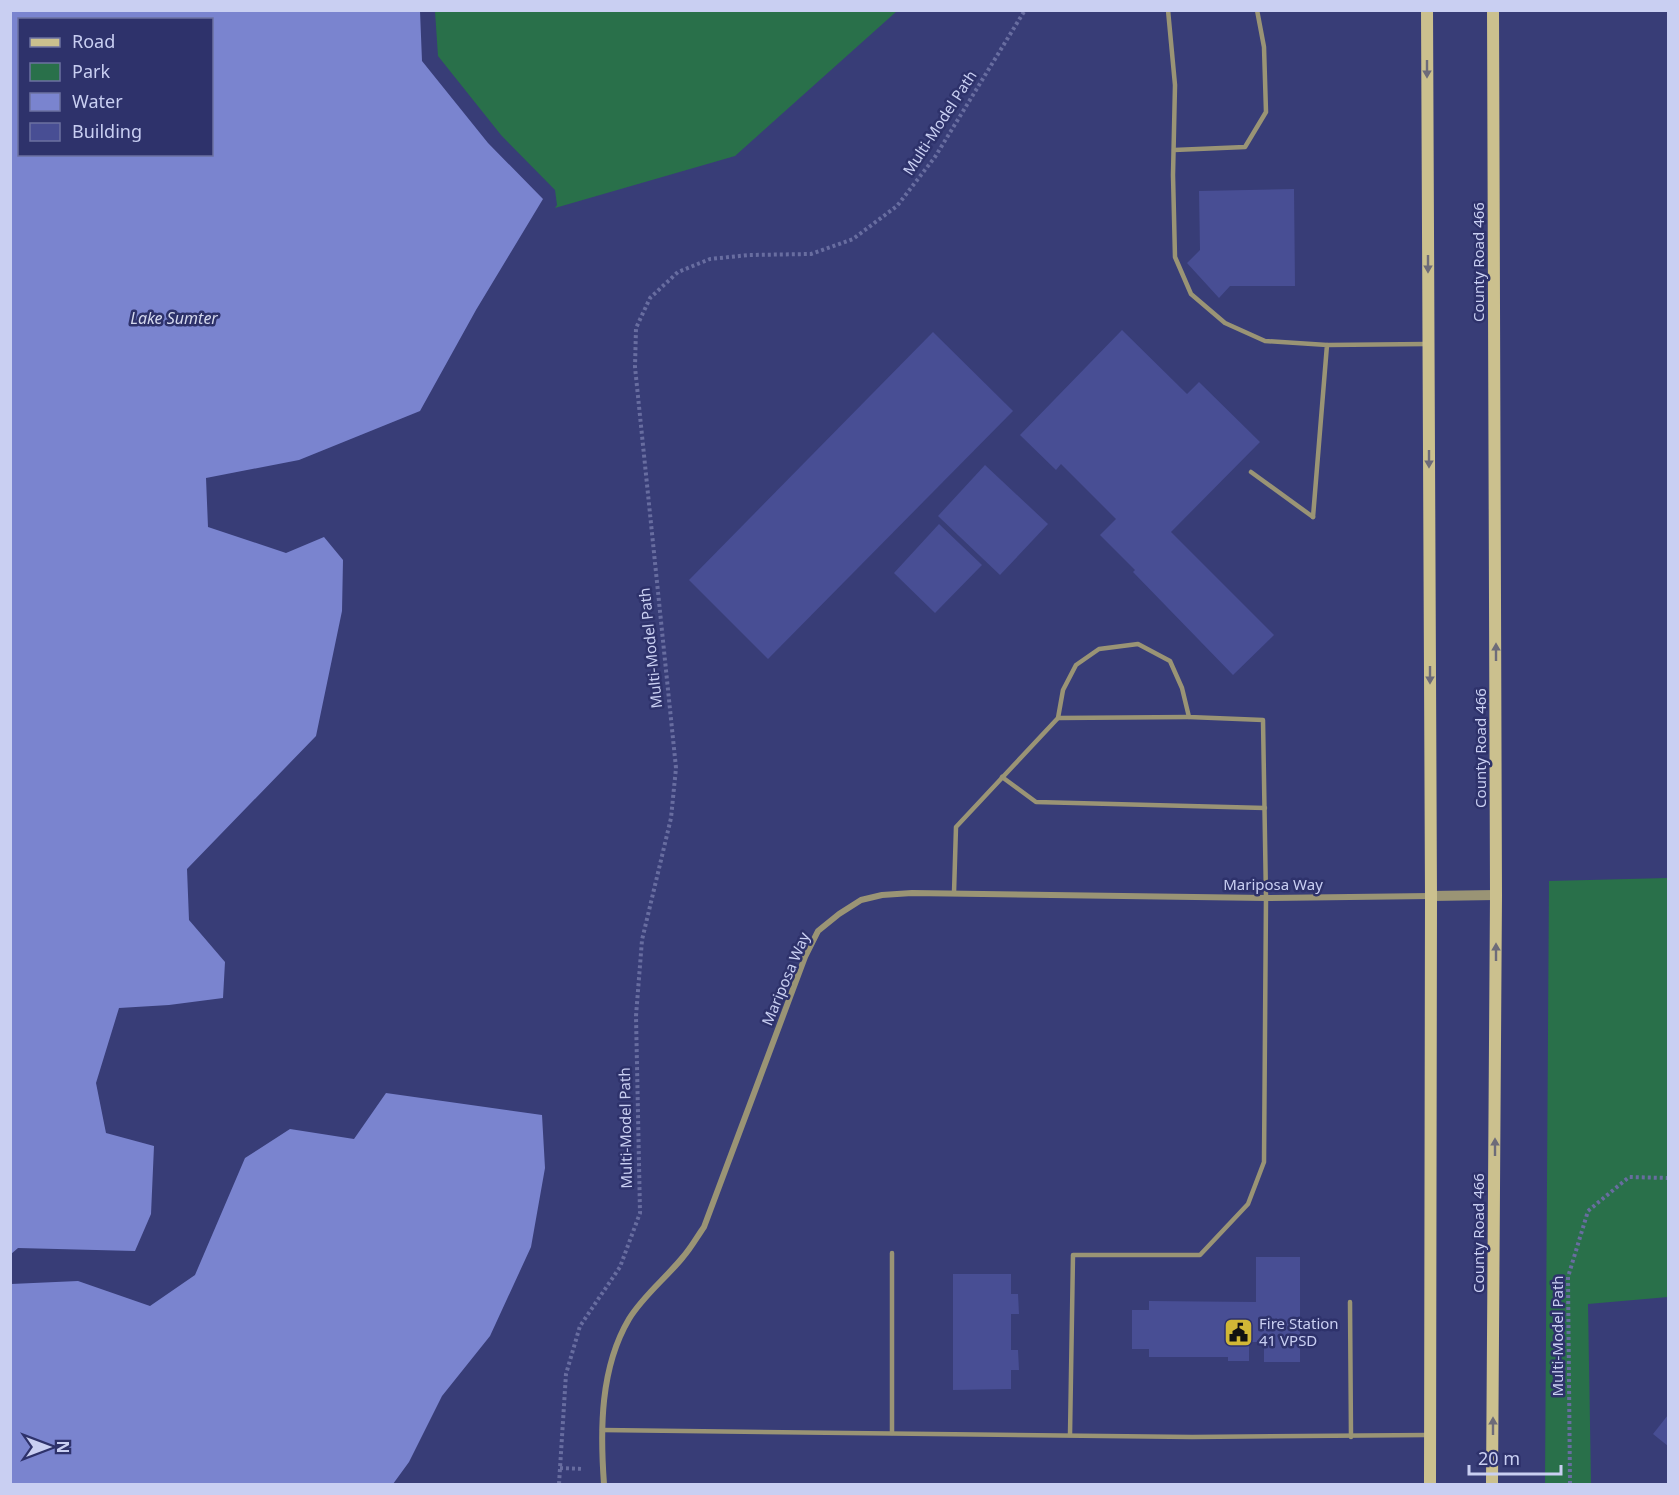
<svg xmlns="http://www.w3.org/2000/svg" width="1679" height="1495" font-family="'Noto Sans',sans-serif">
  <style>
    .green { fill: #29704a }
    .water { fill: #7a84cf; fill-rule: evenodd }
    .building { fill: #484e94 }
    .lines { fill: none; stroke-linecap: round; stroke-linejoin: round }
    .path { stroke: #686da0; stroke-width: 4; stroke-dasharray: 3 3; stroke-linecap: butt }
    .service { stroke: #9a9475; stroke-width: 4.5 }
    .minor { stroke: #9a9475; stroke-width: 6 }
    .tertiary { stroke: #9a9475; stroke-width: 10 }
    .secondary { stroke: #cbc08e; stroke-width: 12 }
    .oneway { fill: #6d6b79 }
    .labels { text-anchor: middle; stroke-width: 5; stroke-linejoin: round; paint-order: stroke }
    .street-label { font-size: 15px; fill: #c9cff2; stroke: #2e326b }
    .poi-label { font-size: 15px; fill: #c9cff2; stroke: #2e326b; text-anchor: start }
    .water-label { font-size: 16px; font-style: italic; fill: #d4d8ed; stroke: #2e326b }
  </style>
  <rect width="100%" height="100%" fill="#383d77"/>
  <g class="green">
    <path d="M 435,11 L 435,10 L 897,11 L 735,156 L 555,208 L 557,205 L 555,190 L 501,135 L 438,56 Z"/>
    <path d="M 1668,878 L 1668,1297 L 1588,1304 L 1591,1484 L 1545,1484 L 1549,881 Z"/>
  </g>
  <g class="water">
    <path d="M 11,10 L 420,11 L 422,61 L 488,143 L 543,199 L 476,310 L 420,411 L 299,460 L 206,478 L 208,527 L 286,553 L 324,537 L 343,560 L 342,611 L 316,736 L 187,869 L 189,920 L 225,962 L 223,998 L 169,1005 L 119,1008 L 96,1083 L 106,1133 L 154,1146 L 151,1214 L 135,1251 L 18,1248 L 11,1254 ZM 20,20 L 212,20 L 212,154 L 20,154 Z"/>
    <path d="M 386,1093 L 542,1115 L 545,1168 L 531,1247 L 490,1336 L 442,1396 L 409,1462 L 393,1484 L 11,1484 L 11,1284 L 78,1281 L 150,1306 L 195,1275 L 245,1158 L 290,1129 L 354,1139 Z"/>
  </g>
  <g class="building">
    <path d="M 1294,189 L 1295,286 L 1230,286 L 1219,298 L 1187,263 L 1200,250 L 1199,191 Z"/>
    <path d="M 1122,330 L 1187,394 L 1199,382 L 1260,442 L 1171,532 L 1274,635 L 1233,675 L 1133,572 L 1135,570 L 1100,535 L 1116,519 L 1061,464 L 1056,470 L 1020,435 Z"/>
    <path d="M 933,332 L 1013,411 L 768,659 L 689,580 Z"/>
    <path d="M 985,465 L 1048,524 L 1000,575 L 938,516 Z"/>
    <path d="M 939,524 L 982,565 L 935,613 L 894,573 Z"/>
    <path d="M 1256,1257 L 1300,1257 L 1300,1362 L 1264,1362 L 1264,1342 L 1249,1342 L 1249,1361 L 1228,1361 L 1228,1357 L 1149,1357 L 1149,1349 L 1132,1349 L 1132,1310 L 1149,1310 L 1149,1301 L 1256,1302 Z"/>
    <path d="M 953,1274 L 1011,1274 L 1011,1294 L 1018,1294 L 1019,1314 L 1011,1314 L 1011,1350 L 1018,1350 L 1019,1370 L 1011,1370 L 1011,1389 L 953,1390 Z"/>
    <path d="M 1668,1415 L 1668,1446 L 1653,1434 Z"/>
  </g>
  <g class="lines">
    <g class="path">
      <path d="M 560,1468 L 584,1469"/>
      <path d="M 559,1484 L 566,1374 L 580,1326 L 620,1267 L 640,1213 L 636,1016 L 642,940 L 671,818 L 676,768 L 635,367 L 636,328 L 650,298 L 678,272 L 710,259 L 749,255 L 811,254 L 853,239 L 897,206 L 935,157 L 1025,10"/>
      <path d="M 1570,1484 L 1568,1277 L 1588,1211 L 1629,1177 L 1668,1178"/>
    </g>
    <g class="service">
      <path d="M 1168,10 L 1175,85 L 1173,175 L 1175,257 L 1191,294 L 1225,323 L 1265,341 L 1327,345 L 1313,517"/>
      <path d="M 1174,150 L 1245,147 L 1266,112 L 1264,47 L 1257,10"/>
      <path d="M 1327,345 L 1427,344"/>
      <path d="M 1251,472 L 1313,517"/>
      <path d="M 1058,718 L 1189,717"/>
      <path d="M 1002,777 L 1036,802 L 1265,808"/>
      <path d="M 954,893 L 956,827 L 1058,718 L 1063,690 L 1076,665 L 1099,649 L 1138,644 L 1170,661 L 1182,688 L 1189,717 L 1263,720 L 1266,898 L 1264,1162 L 1248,1204 L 1200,1255 L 1073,1255 L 1070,1435"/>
      <path d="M 892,1253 L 892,1433"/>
      <path d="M 1350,1302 L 1351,1437"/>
      <path d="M 602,1430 L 1192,1437 L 1428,1435"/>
    </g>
    <path class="minor" d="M 604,1484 C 600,1430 600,1368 629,1319 C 643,1296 666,1278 683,1257 C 691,1248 697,1237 704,1227 L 805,957 L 818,931 L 839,914 L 861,900 L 882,895 L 912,893 L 1266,898 L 1430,896"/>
    <path class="tertiary" d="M 1431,896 L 1496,895"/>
    <g class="secondary">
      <path d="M 1427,10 L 1431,896 L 1430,1484"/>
      <path d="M 1492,1484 L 1496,895 L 1493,10"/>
    </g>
  </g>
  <defs><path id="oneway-solid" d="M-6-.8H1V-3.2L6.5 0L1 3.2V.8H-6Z" transform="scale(1.5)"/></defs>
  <g class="oneway">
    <use href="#oneway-solid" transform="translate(1427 69) rotate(90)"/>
    <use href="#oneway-solid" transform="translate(1428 264) rotate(90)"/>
    <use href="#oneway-solid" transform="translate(1429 459) rotate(90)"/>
    <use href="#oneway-solid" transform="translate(1496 652) rotate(-90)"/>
    <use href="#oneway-solid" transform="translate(1430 675) rotate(90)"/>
    <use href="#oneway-solid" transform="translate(1496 952) rotate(-90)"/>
    <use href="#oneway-solid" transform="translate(1495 1147) rotate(-90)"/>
    <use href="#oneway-solid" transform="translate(1493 1426) rotate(-90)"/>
  </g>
  <defs>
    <symbol id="civic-square" viewBox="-11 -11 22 22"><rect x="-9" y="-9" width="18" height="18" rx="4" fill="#d1b736" stroke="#2e326b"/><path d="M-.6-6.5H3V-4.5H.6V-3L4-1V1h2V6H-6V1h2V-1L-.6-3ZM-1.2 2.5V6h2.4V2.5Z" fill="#111"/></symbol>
  </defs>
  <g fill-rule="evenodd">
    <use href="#civic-square" x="1222" y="1316" width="33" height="33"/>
  </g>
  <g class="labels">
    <g class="street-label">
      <text transform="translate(940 123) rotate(-57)" y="5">Multi-Model Path</text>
      <text transform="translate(1479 262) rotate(-90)" y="5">County Road 466</text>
      <text transform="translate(651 648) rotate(-96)" y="5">Multi-Model Path</text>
      <text transform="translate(1481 748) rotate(-90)" y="5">County Road 466</text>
      <text x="1273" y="890">Mariposa Way</text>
      <text transform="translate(786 979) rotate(-67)" y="5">Mariposa Way</text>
      <text transform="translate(626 1128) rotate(-91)" y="5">Multi-Model Path</text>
      <text transform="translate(1479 1233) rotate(-90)" y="5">County Road 466</text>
      <text transform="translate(1558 1336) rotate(-90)" y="5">Multi-Model Path</text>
    </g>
    <g class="poi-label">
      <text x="1259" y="1329">Fire Station<tspan x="1259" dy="17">41 VPSD</tspan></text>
    </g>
    <g class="water-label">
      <text x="174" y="324">Lake Sumter</text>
    </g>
  </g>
  <rect width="1679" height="1495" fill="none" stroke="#c9cff2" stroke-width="24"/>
  <rect x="18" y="18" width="195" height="138" fill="#2e326b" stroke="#6c71a1" stroke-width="1.5"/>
  <rect x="30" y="38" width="30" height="9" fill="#cbc08e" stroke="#6c71a1" stroke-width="1.5"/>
  <text x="72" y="48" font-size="18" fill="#c9cff2">Road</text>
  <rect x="30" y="63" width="30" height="18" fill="#29704a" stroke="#6c71a1" stroke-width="1.5"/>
  <text x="72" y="78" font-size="18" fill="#c9cff2">Park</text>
  <rect x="30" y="93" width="30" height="18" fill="#7a84cf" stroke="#6c71a1" stroke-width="1.5"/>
  <text x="72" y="108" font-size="18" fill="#c9cff2">Water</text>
  <rect x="30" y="123" width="30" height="18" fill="#484e94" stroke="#6c71a1" stroke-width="1.5"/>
  <text x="72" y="138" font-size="18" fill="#c9cff2">Building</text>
  <g transform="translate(48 1447) rotate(90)" stroke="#2e326b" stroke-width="4.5" paint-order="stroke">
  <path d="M0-4.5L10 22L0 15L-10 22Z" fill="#c9cff2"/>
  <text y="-9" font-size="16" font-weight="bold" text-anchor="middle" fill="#c9cff2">N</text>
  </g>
  <path d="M1469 1465v9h92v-9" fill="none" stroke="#c9cff2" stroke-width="3"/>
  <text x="1478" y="1465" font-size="18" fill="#c9cff2" stroke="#2e326b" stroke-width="4.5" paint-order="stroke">20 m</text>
</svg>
